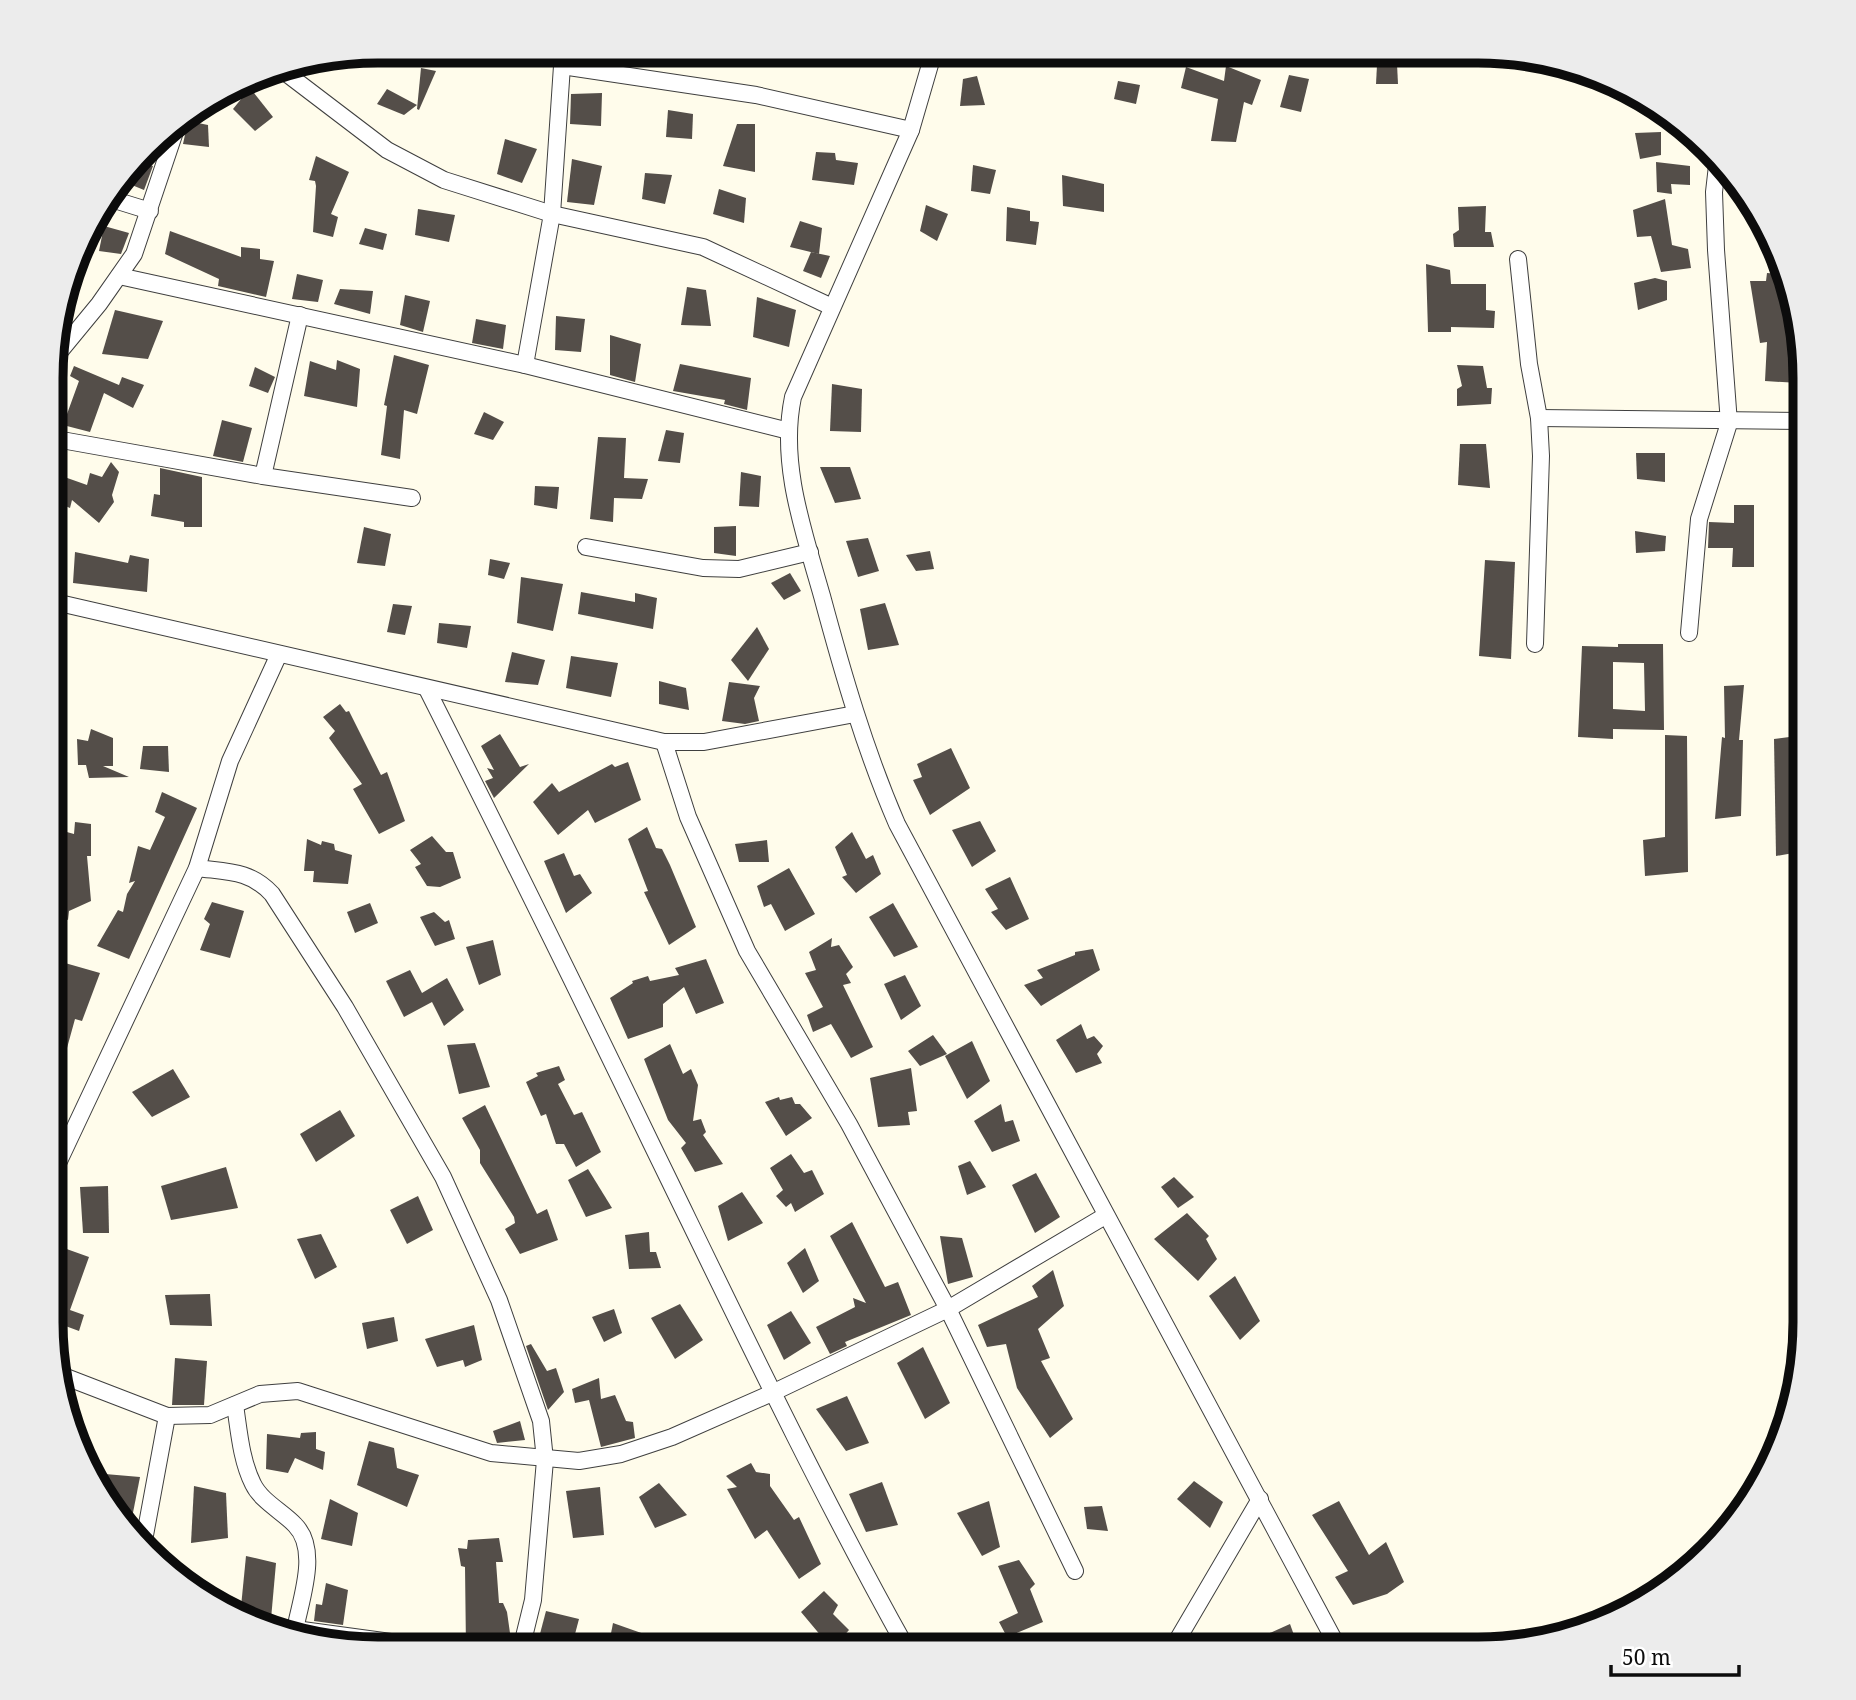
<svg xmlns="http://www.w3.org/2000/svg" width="1856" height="1700" font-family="'Noto Serif',serif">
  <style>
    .building { fill: #544e49; fill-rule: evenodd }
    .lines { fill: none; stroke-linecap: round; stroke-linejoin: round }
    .street-casing { stroke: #3f3f3f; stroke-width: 18 }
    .street { stroke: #fff; stroke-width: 16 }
    .rim { fill: none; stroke: #0c0c0c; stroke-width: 9 }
  </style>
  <rect width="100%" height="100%" fill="#fffceb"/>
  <g class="building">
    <path d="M 1397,64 L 1398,84 L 1376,84 L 1377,65 Z"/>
    <path d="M 1226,66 L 1261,80 L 1252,105 L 1244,102 L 1236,142 L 1211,141 L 1218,99 L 1181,88 L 1186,67 L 1224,81 Z"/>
    <path d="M 421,68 L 436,71 L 419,110 L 417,109 Z"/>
    <path d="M 1289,75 L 1309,79 L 1301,112 L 1280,107 Z"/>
    <path d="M 977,76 L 985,105 L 960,106 L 963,79 Z"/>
    <path d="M 1118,81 L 1140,85 L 1136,104 L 1114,99 Z"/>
    <path d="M 250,88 L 273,117 L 255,131 L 233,109 Z"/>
    <path d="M 387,89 L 417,105 L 404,115 L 377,104 Z"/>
    <path d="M 602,93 L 601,126 L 570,124 L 571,94 Z"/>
    <path d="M 668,110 L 693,114 L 692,139 L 666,137 Z"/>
    <path d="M 188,121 L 208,125 L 209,147 L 183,144 Z"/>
    <path d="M 737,124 L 755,124 L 755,172 L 723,166 Z"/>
    <path d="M 1661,132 L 1661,155 L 1640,159 L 1635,133 Z"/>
    <path d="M 505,139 L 537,149 L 522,183 L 497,174 Z"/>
    <path d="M 816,152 L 835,153 L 836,160 L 858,163 L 854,185 L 812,180 Z"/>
    <path d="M 316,156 L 349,172 L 331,214 L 338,217 L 333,237 L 313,232 L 316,186 L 315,181 L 309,180 Z"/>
    <path d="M 572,159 L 602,166 L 594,205 L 567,202 Z"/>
    <path d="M 138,161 L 153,166 L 144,190 L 122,181 Z"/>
    <path d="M 1656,162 L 1690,166 L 1690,185 L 1671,184 L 1672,194 L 1657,192 Z"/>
    <path d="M 973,165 L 996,170 L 990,194 L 971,191 Z"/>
    <path d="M 645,173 L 672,175 L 665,204 L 642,199 Z"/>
    <path d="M 1062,175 L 1104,184 L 1104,212 L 1063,206 Z"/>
    <path d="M 719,189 L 746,198 L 744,223 L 713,214 Z"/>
    <path d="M 1665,199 L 1672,245 L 1688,249 L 1691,268 L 1661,272 L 1651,236 L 1637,237 L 1633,210 Z"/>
    <path d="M 926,205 L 948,214 L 937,241 L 920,231 Z"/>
    <path d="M 1486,206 L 1485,232 L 1491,232 L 1494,247 L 1454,247 L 1453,234 L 1459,230 L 1458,207 Z"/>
    <path d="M 1007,207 L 1030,211 L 1030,221 L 1039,222 L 1036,245 L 1006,241 Z"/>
    <path d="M 418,209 L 455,215 L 449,242 L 415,235 Z"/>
    <path d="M 800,221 L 822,228 L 819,254 L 790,247 Z"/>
    <path d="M 104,226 L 129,233 L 121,254 L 99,251 Z"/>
    <path d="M 365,228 L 387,234 L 383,250 L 359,244 Z"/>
    <path d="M 170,231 L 241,257 L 241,247 L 260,249 L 260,259 L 274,261 L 266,297 L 218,286 L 219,279 L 165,254 Z"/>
    <path d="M 811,252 L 830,256 L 821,278 L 803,271 Z"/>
    <path d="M 1426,264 L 1450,270 L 1451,284 L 1486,284 L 1486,310 L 1495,311 L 1494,328 L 1451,327 L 1451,332 L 1428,332 Z"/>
    <path d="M 1767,273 L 1780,274 L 1779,292 L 1786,290 L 1782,313 L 1793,314 L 1792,355 L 1800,354 L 1799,383 L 1765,381 L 1767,342 L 1760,343 L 1750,281 L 1766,281 Z"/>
    <path d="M 297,274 L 323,280 L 318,302 L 292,299 Z"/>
    <path d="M 1655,278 L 1667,281 L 1667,300 L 1638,310 L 1634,283 Z"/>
    <path d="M 687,287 L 706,290 L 711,326 L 681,325 Z"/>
    <path d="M 340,289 L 373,291 L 370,314 L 334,304 Z"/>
    <path d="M 405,295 L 430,301 L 423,332 L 400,325 Z"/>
    <path d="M 757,297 L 796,310 L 789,347 L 753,337 Z"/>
    <path d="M 115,310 L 163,321 L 148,359 L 102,354 Z"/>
    <path d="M 556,316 L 585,319 L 581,352 L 555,350 Z"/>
    <path d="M 476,319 L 506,325 L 503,349 L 472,343 Z"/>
    <path d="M 610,335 L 641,344 L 635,382 L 610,375 Z"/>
    <path d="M 394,355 L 429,365 L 417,414 L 404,410 L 400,459 L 381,455 L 387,406 L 384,405 Z"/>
    <path d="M 337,360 L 360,369 L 357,407 L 304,396 L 310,361 L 336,370 Z"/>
    <path d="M 680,364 L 751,378 L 747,410 L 724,404 L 725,400 L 673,391 Z"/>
    <path d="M 1457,365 L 1483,366 L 1487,388 L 1492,388 L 1491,404 L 1457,406 L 1457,389 L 1462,386 Z"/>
    <path d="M 74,366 L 119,385 L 122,377 L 144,385 L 133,408 L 104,393 L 90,432 L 63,425 L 79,381 L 70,376 Z"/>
    <path d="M 255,367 L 275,377 L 268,393 L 249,386 Z"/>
    <path d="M 832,384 L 862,389 L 861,432 L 830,431 Z"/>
    <path d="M 484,412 L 504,422 L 493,440 L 474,434 Z"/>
    <path d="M 222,420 L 252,428 L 243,462 L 213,456 Z"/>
    <path d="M 666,430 L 684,433 L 680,463 L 658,461 Z"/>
    <path d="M 598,437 L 626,438 L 624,478 L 648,479 L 642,499 L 614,498 L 613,522 L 590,519 Z"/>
    <path d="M 1460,444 L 1486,444 L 1490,488 L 1458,485 Z"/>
    <path d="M 1636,453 L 1665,453 L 1665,482 L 1637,479 Z"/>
    <path d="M 111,462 L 119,472 L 112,495 L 114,502 L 99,523 L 72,500 L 70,508 L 56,502 L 56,474 L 87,485 L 90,473 L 102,477 Z"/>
    <path d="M 820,467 L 850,467 L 861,499 L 835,503 Z"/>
    <path d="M 160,468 L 202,477 L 202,527 L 184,527 L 184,522 L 151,516 L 154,494 L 160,495 Z"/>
    <path d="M 741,472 L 761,476 L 759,507 L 739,506 Z"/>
    <path d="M 535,486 L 559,487 L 557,509 L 534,505 Z"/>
    <path d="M 1734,505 L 1754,505 L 1754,567 L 1732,567 L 1733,548 L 1708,548 L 1709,522 L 1734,523 Z"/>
    <path d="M 736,526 L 736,556 L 714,553 L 714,527 Z"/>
    <path d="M 364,527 L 391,534 L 385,566 L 357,563 Z"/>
    <path d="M 1635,531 L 1666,536 L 1665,551 L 1636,553 Z"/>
    <path d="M 868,538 L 879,571 L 858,577 L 846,541 Z"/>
    <path d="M 930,551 L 934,569 L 916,571 L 906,555 Z"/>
    <path d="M 75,552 L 128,563 L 130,555 L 149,559 L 147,592 L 73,583 Z"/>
    <path d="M 490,559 L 510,563 L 504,579 L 488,575 Z"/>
    <path d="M 1485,560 L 1515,562 L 1511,659 L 1479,656 Z"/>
    <path d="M 790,573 L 801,591 L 784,600 L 771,583 Z"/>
    <path d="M 521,577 L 563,584 L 553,631 L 517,623 Z"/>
    <path d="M 581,592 L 635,602 L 635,593 L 657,598 L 653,629 L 578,614 Z"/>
    <path d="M 885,603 L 899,645 L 868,650 L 860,609 Z"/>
    <path d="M 393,604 L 412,606 L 405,635 L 387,632 Z"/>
    <path d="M 439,623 L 471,626 L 467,648 L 437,643 Z"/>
    <path d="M 757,627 L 769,649 L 748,681 L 731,660 Z"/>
    <path d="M 1618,644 L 1663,644 L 1664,730 L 1613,729 L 1613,739 L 1578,737 L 1582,646 L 1618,647 ZM 1613,662 L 1644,663 L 1645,711 L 1613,709 Z"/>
    <path d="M 512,652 L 545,660 L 538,685 L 505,682 Z"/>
    <path d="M 571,656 L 618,663 L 611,697 L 566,688 Z"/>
    <path d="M 659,681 L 686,688 L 689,710 L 659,704 Z"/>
    <path d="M 729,682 L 760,686 L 754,698 L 759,721 L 745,724 L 722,721 Z"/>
    <path d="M 1744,685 L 1739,740 L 1743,740 L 1741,816 L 1715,819 L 1722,737 L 1725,738 L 1724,686 Z"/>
    <path d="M 340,704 L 346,712 L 349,711 L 381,775 L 387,772 L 405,821 L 379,834 L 353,789 L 362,784 L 329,738 L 335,731 L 323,717 Z"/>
    <path d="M 91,729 L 113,738 L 113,766 L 103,766 L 129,777 L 89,778 L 86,765 L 78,765 L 77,739 L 88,741 Z"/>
    <path d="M 500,734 L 520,767 L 529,764 L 494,798 L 485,781 L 493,778 L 487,768 L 494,770 L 481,746 Z"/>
    <path d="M 1665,735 L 1687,736 L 1688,872 L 1645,876 L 1643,840 L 1665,837 Z"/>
    <path d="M 1797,736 L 1799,852 L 1776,856 L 1774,739 Z"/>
    <path d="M 143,746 L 168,746 L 169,772 L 140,769 Z"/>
    <path d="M 951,748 L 970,788 L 930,815 L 913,780 L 922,777 L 917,764 Z"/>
    <path d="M 628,762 L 641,800 L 595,823 L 588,810 L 558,835 L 533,802 L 552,783 L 559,792 L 612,764 L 615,767 Z"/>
    <path d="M 162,792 L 197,808 L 129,959 L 97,946 L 118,910 L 123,912 L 127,894 L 135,881 L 129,883 L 138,846 L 150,850 L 165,817 L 155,812 Z"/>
    <path d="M 980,821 L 996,851 L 972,867 L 952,830 Z"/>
    <path d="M 75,822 L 91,824 L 91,856 L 87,856 L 91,901 L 69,911 L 68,920 L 54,914 L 54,845 L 56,829 L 74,834 Z"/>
    <path d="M 647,827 L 656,848 L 662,849 L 670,865 L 696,927 L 669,945 L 644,892 L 648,891 L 628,839 Z"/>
    <path d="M 852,832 L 866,859 L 873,855 L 881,874 L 856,893 L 842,877 L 847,875 L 835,847 Z"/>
    <path d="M 432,836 L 446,852 L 453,852 L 461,878 L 440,887 L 427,886 L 415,867 L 421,864 L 410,850 Z"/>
    <path d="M 307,839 L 321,845 L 322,841 L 334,844 L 335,850 L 352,855 L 348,884 L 313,882 L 314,871 L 304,871 Z"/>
    <path d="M 767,840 L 769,862 L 739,862 L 735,844 Z"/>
    <path d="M 564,853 L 574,876 L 580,874 L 592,893 L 566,913 L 544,861 Z"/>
    <path d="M 789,868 L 815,914 L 785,931 L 771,904 L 764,907 L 757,886 Z"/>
    <path d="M 1010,877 L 1029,919 L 1006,930 L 991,912 L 998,909 L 985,889 Z"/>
    <path d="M 212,902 L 244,911 L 230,958 L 200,950 L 210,924 L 204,919 Z"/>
    <path d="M 370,903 L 378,923 L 355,933 L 347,912 Z"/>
    <path d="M 893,903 L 918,947 L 894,957 L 869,917 Z"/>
    <path d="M 434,912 L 445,922 L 449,920 L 455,939 L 435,946 L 420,917 Z"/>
    <path d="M 832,938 L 831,947 L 839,945 L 853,967 L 846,974 L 851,983 L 843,985 L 873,1047 L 851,1058 L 831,1024 L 813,1032 L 807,1015 L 823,1007 L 805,973 L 816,970 L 809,952 Z"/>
    <path d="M 493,940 L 501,975 L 479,985 L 466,947 Z"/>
    <path d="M 1093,949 L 1100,970 L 1041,1006 L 1024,985 L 1043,978 L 1037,970 L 1075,955 L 1075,952 Z"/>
    <path d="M 706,959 L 724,1003 L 696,1014 L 684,987 L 663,1004 L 663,1027 L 628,1039 L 610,998 L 633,983 L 632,981 L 648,976 L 650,981 L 679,975 L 675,968 Z"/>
    <path d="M 58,961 L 100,973 L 82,1021 L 75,1019 L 67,1048 L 53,1046 L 53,975 Z"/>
    <path d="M 410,970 L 422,993 L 447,978 L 464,1010 L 444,1026 L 432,1002 L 404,1017 L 386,981 Z"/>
    <path d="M 905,975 L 921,1006 L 901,1020 L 884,984 Z"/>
    <path d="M 1081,1024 L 1087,1039 L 1094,1036 L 1103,1046 L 1097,1054 L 1102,1063 L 1076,1073 L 1056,1040 Z"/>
    <path d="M 933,1035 L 947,1054 L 920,1066 L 908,1051 Z"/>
    <path d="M 972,1041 L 990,1081 L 967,1099 L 945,1056 Z"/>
    <path d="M 475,1043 L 490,1087 L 459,1094 L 447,1045 Z"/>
    <path d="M 670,1044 L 683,1074 L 691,1069 L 698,1085 L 693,1121 L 701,1119 L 706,1132 L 703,1135 L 723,1164 L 695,1172 L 681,1148 L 686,1143 L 668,1120 L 644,1059 Z"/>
    <path d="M 559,1066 L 565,1080 L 558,1084 L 574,1115 L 582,1112 L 601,1152 L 576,1167 L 564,1144 L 556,1144 L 546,1114 L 541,1116 L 526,1082 L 538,1076 L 536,1073 Z"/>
    <path d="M 911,1068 L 917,1111 L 908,1112 L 910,1125 L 878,1127 L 870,1078 Z"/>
    <path d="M 173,1069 L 190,1097 L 152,1117 L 132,1092 Z"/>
    <path d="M 779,1097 L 780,1100 L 792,1097 L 795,1104 L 800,1104 L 812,1118 L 786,1136 L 765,1102 Z"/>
    <path d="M 1001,1104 L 1005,1122 L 1013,1120 L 1020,1141 L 992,1152 L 974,1121 Z"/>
    <path d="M 485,1105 L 537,1214 L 547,1209 L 558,1240 L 520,1254 L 505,1229 L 515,1223 L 514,1217 L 480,1163 L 480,1150 L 462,1118 Z"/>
    <path d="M 340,1110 L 355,1136 L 316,1162 L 300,1134 Z"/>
    <path d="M 791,1154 L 804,1173 L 812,1170 L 824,1194 L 795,1212 L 791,1203 L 786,1207 L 776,1196 L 783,1190 L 770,1168 Z"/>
    <path d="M 970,1161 L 986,1187 L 967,1195 L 958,1166 Z"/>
    <path d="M 226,1167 L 238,1208 L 171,1220 L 161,1186 Z"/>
    <path d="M 588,1169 L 612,1208 L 586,1217 L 568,1180 Z"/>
    <path d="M 1036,1173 L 1060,1217 L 1035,1233 L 1012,1185 Z"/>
    <path d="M 1174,1177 L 1194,1197 L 1178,1208 L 1161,1187 Z"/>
    <path d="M 108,1186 L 109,1233 L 83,1233 L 80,1187 Z"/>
    <path d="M 742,1192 L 763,1223 L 728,1241 L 718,1206 Z"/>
    <path d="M 418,1196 L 433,1230 L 407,1244 L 390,1210 Z"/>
    <path d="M 1187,1213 L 1209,1236 L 1206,1239 L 1217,1259 L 1198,1281 L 1154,1239 Z"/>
    <path d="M 852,1222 L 885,1287 L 898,1282 L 911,1315 L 845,1342 L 847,1346 L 830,1354 L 816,1327 L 855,1307 L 853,1298 L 866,1303 L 830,1236 Z"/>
    <path d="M 649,1232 L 650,1252 L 656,1252 L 661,1268 L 629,1269 L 625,1235 Z"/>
    <path d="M 321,1234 L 337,1267 L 315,1279 L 297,1239 Z"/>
    <path d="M 940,1236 L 962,1238 L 973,1277 L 948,1284 Z"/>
    <path d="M 61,1247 L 89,1257 L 70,1310 L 84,1315 L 79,1331 L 52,1321 L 52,1276 Z"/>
    <path d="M 805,1248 L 819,1281 L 803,1293 L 787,1263 Z"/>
    <path d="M 1053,1270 L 1064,1306 L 1038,1329 L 1050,1358 L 1041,1361 L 1073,1419 L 1050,1438 L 1017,1388 L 1006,1344 L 987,1347 L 978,1325 L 1038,1297 L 1032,1286 Z"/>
    <path d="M 1235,1276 L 1260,1321 L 1240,1340 L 1209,1296 Z"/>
    <path d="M 210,1294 L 212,1326 L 170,1325 L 165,1295 Z"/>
    <path d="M 680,1304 L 703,1340 L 675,1359 L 651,1318 Z"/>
    <path d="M 614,1309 L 622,1333 L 604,1342 L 592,1317 Z"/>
    <path d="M 791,1311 L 811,1343 L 784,1360 L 767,1325 Z"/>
    <path d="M 394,1317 L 398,1341 L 367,1349 L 362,1323 Z"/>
    <path d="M 474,1325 L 482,1360 L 465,1367 L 463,1360 L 437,1367 L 425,1339 Z"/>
    <path d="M 531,1344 L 547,1371 L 556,1368 L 564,1392 L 548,1410 L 526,1346 Z"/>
    <path d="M 923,1347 L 950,1403 L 925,1419 L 897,1363 Z"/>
    <path d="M 175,1358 L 207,1361 L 204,1405 L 172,1405 Z"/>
    <path d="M 599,1378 L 601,1399 L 615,1395 L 626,1421 L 633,1422 L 635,1438 L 601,1447 L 589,1400 L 575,1403 L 572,1389 Z"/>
    <path d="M 847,1396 L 869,1443 L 846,1451 L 816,1409 Z"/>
    <path d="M 520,1421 L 525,1440 L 497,1443 L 493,1431 Z"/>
    <path d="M 316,1432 L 316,1449 L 325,1452 L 323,1470 L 295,1458 L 288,1473 L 266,1469 L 267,1434 L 300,1438 L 301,1433 Z"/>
    <path d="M 369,1441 L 394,1448 L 397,1468 L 419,1475 L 407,1507 L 357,1485 Z"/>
    <path d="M 751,1463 L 756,1472 L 770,1474 L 770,1486 L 794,1520 L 799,1517 L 821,1564 L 799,1579 L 767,1530 L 755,1539 L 727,1489 L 737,1487 L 726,1476 Z"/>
    <path d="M 105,1474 L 140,1477 L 129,1533 L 102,1490 Z"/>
    <path d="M 1194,1481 L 1223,1502 L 1210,1528 L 1177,1499 Z"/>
    <path d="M 882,1482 L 898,1525 L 866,1532 L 849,1494 Z"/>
    <path d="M 659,1483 L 687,1515 L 655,1528 L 639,1497 Z"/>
    <path d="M 194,1486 L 226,1493 L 228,1538 L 191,1543 Z"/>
    <path d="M 600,1487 L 604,1535 L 573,1538 L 566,1491 Z"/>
    <path d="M 330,1499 L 358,1513 L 352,1546 L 321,1539 Z"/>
    <path d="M 989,1501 L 1000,1547 L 982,1556 L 957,1513 Z"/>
    <path d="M 1339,1501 L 1369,1555 L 1386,1542 L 1404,1582 L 1387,1594 L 1353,1605 L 1335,1577 L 1348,1571 L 1312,1515 Z"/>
    <path d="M 1102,1506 L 1108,1531 L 1087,1529 L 1084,1507 Z"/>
    <path d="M 499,1538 L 503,1562 L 496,1562 L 499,1603 L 503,1603 L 507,1612 L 511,1640 L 498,1643 L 498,1649 L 466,1649 L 465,1567 L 461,1566 L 458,1548 L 467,1549 L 468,1540 Z"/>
    <path d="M 246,1556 L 276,1563 L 271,1619 L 240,1617 Z"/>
    <path d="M 1019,1560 L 1035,1584 L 1030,1589 L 1043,1622 L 1007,1637 L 999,1622 L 1018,1613 L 998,1566 Z"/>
    <path d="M 326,1583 L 348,1590 L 343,1625 L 314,1621 L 316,1604 L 322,1605 Z"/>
    <path d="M 824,1591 L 838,1605 L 833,1614 L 849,1630 L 832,1649 L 801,1612 Z"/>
    <path d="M 546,1611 L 579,1619 L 571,1649 L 536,1649 Z"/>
    <path d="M 613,1623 L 681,1647 L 680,1649 L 608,1649 Z"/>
    <path d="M 1290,1624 L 1299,1649 L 1272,1649 L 1261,1637 Z"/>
  </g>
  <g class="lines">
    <defs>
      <g id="street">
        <path d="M 934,51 L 911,130 L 793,397 C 779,464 804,532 822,596 C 843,674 865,750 897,824 L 1339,1649"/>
        <path d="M 562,66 L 756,95 L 911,130"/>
        <path d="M 278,67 L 387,150 L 444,180 L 552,214 L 703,247 L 832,307"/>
        <path d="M 108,198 L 150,211"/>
        <path d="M 1518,259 L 1529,364 L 1539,418 L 1541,456 L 1535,644"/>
        <path d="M 119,276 L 525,365 L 789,431"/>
        <path d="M 57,355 L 99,304 L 134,254 L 178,123"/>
        <path d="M 525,365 L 552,214 L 563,51"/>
        <path d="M 1539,418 L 1805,421"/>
        <path d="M 56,439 L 263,476 L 412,498"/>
        <path d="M 263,476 L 300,315"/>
        <path d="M 586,547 L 703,568 L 739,569 L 810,552"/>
        <path d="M 55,602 L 664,742 L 704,742 L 855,714"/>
        <path d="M 1689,633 L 1699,519 L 1729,423 L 1716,250 L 1714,192 L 1718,157"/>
        <path d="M 427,689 C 503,840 578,991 651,1143 C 734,1313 815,1484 907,1649"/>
        <path d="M 664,742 L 688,817 L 747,951 L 849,1124 L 948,1309 L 1075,1571"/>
        <path d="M 197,868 C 227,872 250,870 272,894 L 345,1007 L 443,1177 L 499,1300 L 541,1421 L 545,1460 L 533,1600 L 521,1649"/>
        <path d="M 52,1176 L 197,868 L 230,761 L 279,654"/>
        <path d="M 58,1374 L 167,1416 L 210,1415 L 260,1394 L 298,1391 L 491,1453 L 579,1461 L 621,1454 L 672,1437 L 772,1393 L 948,1309 L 1105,1216"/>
        <path d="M 235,1405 C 239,1431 241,1460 253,1484 C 261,1501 283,1512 295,1525 C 320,1550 300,1601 295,1630"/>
        <path d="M 143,1546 L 167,1416"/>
        <path d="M 295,1629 L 442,1649"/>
        <path d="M 1172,1649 L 1260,1499"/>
      </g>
    </defs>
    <use href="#street" class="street-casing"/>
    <use href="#street" class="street"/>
  </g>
  <path d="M0 0H1856V1700H0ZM378 63H1478A315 315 0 0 1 1793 378V1322A315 315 0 0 1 1478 1637H378A315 315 0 0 1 63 1322V378A315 315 0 0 1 378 63Z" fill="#ececec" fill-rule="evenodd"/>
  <path class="rim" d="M378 63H1478A315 315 0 0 1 1793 378V1322A315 315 0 0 1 1478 1637H378A315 315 0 0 1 63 1322V378A315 315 0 0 1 378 63Z"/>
  <path d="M1611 1665v10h128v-10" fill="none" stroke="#0c0c0c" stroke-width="3.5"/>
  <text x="1622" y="1665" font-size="21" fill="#0c0c0c" stroke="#ffffff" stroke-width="5" paint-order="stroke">50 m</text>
</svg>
